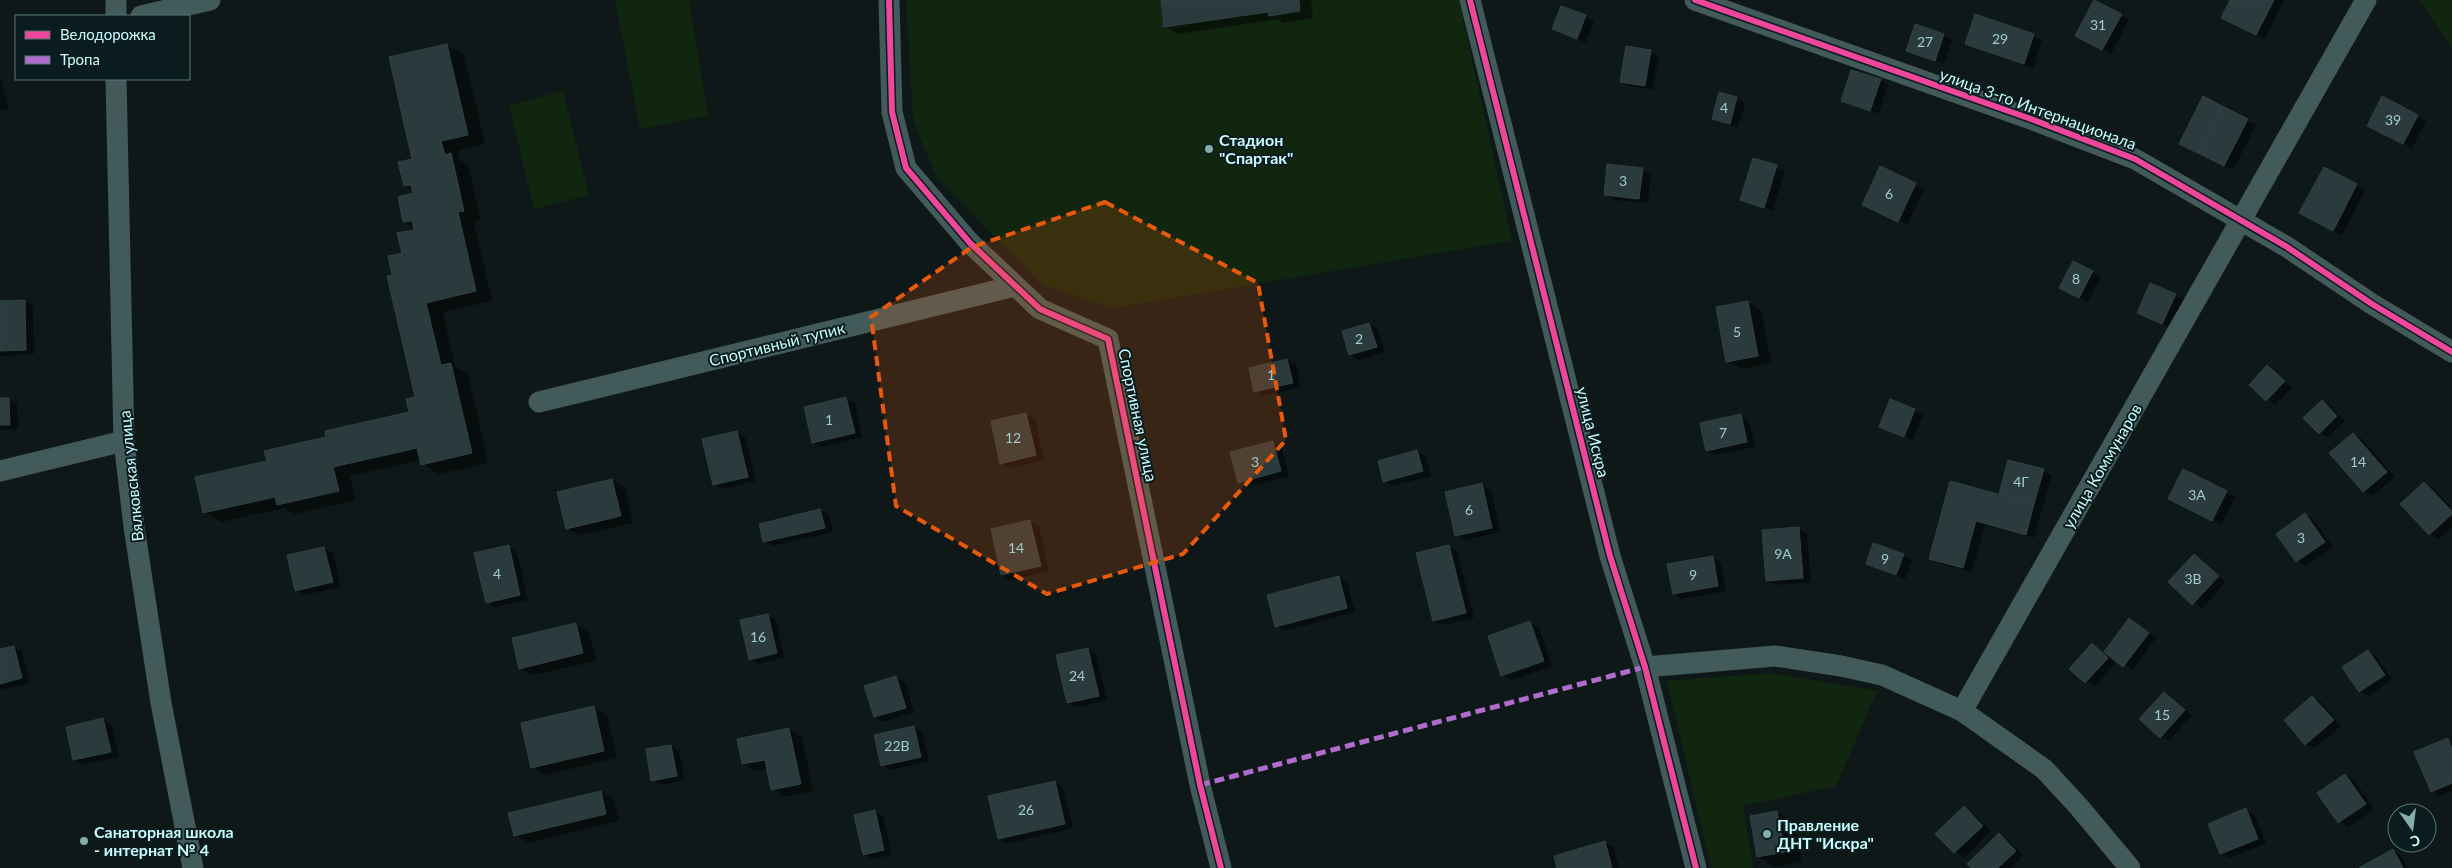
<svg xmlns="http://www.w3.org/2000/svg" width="2452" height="868" font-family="Lato,sans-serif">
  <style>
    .green { fill: #10260f }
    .shadow { fill: #0007 }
    .building { fill: #2b3b3d; stroke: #2f4245 }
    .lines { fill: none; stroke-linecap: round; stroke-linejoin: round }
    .minor { stroke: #425b5a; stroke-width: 21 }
    .quiet { stroke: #b06ccc; stroke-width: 5; stroke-dasharray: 10 5; stroke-linecap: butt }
    .cycleway-casing { stroke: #0a1c1d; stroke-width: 9 }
    .cycleway { stroke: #ed469a; stroke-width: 6 }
    .marked { fill: #e8590c; fill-opacity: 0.2; stroke: #e8590c; stroke-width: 4; stroke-dasharray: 10 6; stroke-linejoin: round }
    .poi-dot { fill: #86adae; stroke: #0a1c1d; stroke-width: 2 }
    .labels { text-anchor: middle; stroke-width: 4; stroke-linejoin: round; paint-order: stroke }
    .number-label { font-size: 14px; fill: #a0ccce }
    .street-label { font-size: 16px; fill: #c7fdff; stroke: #0a1c1d }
    .poi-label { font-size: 16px; font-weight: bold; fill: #c7fdff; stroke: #0a1c1d; text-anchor: start }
  </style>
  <rect width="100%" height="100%" fill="#0e1819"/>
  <g class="green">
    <path d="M 615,0 L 689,0 L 708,116 L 640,129 Z"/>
    <path d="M 906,0 L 1459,0 L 1512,241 L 1113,308 L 1043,285 L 937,178 L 913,121 Z"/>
    <path d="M 2419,0 L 2452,0 L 2452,48 Z"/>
    <path d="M 563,91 L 589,195 L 534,209 L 509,105 Z"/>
    <path d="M 1772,673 L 1877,691 L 1836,786 L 1743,806 L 1753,868 L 1711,868 L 1667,681 Z"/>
  </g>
  <g class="shadow">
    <path d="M 1162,0 L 1311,0 L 1313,18 L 1283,23 L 1278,19 L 1178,34 L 1165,26 Z"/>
    <path d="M 2231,0 L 2284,0 L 2265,39 L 2231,22 Z"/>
    <path d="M 2095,1 L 2129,20 L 2111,54 L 2077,35 Z"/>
    <path d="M 1562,7 L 1594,21 L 1586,43 L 1554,29 Z"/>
    <path d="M 1976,16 L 2042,40 L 2033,68 L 1966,43 Z"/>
    <path d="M 1943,35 L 1952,40 L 1944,64 L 1908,50 Z"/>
    <path d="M 447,45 L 464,55 L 485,144 L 458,151 L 460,160 L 468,165 L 481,220 L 474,222 L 492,301 L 443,312 L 455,367 L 468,374 L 488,463 L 439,474 L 422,464 L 421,460 L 350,476 L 355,500 L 295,514 L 284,508 L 222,522 L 204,512 L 268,462 L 328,437 L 410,413 L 416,398 L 394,276 L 415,231 L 414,227 L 404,222 L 414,194 L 414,191 L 405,186 Z"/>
    <path d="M 1650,51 L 1659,56 L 1653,90 L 1630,86 L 1621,81 Z"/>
    <path d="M 0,75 L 9,109 L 0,111 Z"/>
    <path d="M 1880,80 L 1888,85 L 1879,114 L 1842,100 Z"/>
    <path d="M 1736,98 L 1745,103 L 1738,128 L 1713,118 Z"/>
    <path d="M 2204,98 L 2256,125 L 2233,170 L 2188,147 Z"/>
    <path d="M 2417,116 L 2426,121 L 2412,148 L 2377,130 Z"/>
    <path d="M 1754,159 L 1785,171 L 1773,211 L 1741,199 Z"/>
    <path d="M 1881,168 L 1924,189 L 1907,225 L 1872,209 Z"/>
    <path d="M 2324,168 L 2365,190 L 2342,235 L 2309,218 Z"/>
    <path d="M 1642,169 L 1651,174 L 1648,203 L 1614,200 L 1605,195 Z"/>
    <path d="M 2092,272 L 2101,277 L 2088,302 L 2061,287 Z"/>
    <path d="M 2175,296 L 2184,300 L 2171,328 L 2147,317 Z"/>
    <path d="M 24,301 L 33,306 L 34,354 L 0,356 L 0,302 Z"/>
    <path d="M 1748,302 L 1761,310 L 1771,363 L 1741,369 L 1728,361 Z"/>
    <path d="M 1369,324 L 1378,329 L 1385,352 L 1359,360 L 1350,355 Z"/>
    <path d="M 1287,360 L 1296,365 L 1301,387 L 1264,396 L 1255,391 L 1250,369 Z"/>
    <path d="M 2267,367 L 2292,387 L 2275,405 L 2251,385 Z"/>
    <path d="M 846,398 L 855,403 L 862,437 L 822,447 L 813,442 Z"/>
    <path d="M 0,399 L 9,399 L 17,404 L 18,429 L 0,430 Z"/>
    <path d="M 1891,400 L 1923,415 L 1913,441 L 1880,426 Z"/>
    <path d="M 2322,401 L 2330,406 L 2345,421 L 2328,438 L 2319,433 Z"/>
    <path d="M 1026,414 L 1035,419 L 1044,460 L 1010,468 L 1001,463 Z"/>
    <path d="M 1741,416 L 1749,421 L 1755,447 L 1715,455 L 1707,450 Z"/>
    <path d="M 736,432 L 745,437 L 756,481 L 723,489 L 714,484 Z"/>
    <path d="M 2353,434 L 2362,439 L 2395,477 L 2372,496 L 2363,491 Z"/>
    <path d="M 1272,442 L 1281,447 L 1289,476 L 1248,487 L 1239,482 Z"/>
    <path d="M 1417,451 L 1425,456 L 1431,476 L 1393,486 L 1384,481 Z"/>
    <path d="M 2009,461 L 2043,471 L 2052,475 L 2034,538 L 1985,525 L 1972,572 L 1938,563 L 1930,558 L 2000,496 Z"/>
    <path d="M 612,480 L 625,488 L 633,523 L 580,535 L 567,528 Z"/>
    <path d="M 2424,483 L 2433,488 L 2452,508 L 2452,527 L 2439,539 L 2430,534 L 2402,504 Z"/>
    <path d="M 1482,485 L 1491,490 L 1500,532 L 1465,540 L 1456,535 Z"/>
    <path d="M 2226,492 L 2235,497 L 2221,525 L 2178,504 Z"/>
    <path d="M 820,510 L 829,515 L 833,532 L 773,546 L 764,541 Z"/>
    <path d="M 2305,514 L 2313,519 L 2333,547 L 2306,566 L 2297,561 L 2278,534 Z"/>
    <path d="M 1030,521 L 1039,526 L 1049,571 L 1011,580 L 1002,575 Z"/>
    <path d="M 1799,528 L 1807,533 L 1811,582 L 1775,585 L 1767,580 Z"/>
    <path d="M 508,547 L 517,552 L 528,600 L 495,607 L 487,602 Z"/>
    <path d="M 1449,547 L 1457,551 L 1474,618 L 1443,625 L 1434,621 Z"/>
    <path d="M 324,548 L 333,553 L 341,587 L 305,595 L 296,590 Z"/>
    <path d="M 1903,555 L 1912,560 L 1905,579 L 1867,564 Z"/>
    <path d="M 2195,556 L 2226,582 L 2202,609 L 2170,582 Z"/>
    <path d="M 1713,557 L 1721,562 L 1726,591 L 1682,599 L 1674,594 Z"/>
    <path d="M 1339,577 L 1347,582 L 1355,612 L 1285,631 L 1276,626 Z"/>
    <path d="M 767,615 L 776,620 L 784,658 L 758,664 L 750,659 Z"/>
    <path d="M 2129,620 L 2156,638 L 2133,670 L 2107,653 L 2106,654 L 2116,664 L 2094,687 L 2071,668 L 2092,645 L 2104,653 Z"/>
    <path d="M 1530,623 L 1539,627 L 1552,666 L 1511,680 L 1502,675 Z"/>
    <path d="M 576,625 L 589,632 L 596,661 L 533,675 L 520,668 Z"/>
    <path d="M 14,647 L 22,652 L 30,683 L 0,690 L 0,651 Z"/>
    <path d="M 1088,649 L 1096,654 L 1107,700 L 1076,708 L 1068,703 Z"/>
    <path d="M 2368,651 L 2376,656 L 2392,680 L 2368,696 L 2360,691 Z"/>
    <path d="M 896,678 L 905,682 L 914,712 L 883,722 L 875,717 Z"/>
    <path d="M 2165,693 L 2192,715 L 2169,741 L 2160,736 Z"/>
    <path d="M 2313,697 L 2321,702 L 2341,726 L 2315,748 L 2306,744 Z"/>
    <path d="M 594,708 L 607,715 L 617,758 L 545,775 L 532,767 Z"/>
    <path d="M 103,720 L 112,725 L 119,757 L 83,764 L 74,760 Z"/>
    <path d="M 914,727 L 922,732 L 929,762 L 890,770 L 882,765 Z"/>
    <path d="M 789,729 L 802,737 L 813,791 L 785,797 L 772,789 L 768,769 L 756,771 L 743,764 Z"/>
    <path d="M 2447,740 L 2452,742 L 2452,791 L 2440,796 L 2432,791 Z"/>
    <path d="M 671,746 L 679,751 L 685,780 L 661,785 L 653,780 Z"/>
    <path d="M 2345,775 L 2354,780 L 2374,809 L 2348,827 L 2339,822 Z"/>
    <path d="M 1055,782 L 1063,787 L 1073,828 L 1007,844 L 999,839 Z"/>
    <path d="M 601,792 L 614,800 L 619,821 L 528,843 L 515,835 Z"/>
    <path d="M 1964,808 L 1973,813 L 1991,831 L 1964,857 L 1955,852 L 1937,834 Z"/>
    <path d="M 2245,809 L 2254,814 L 2266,843 L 2230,858 L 2221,853 Z"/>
    <path d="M 875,811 L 883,816 L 892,855 L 873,859 L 864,854 Z"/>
    <path d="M 1777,812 L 1794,822 L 1802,862 L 1775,867 L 1758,857 Z"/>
    <path d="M 1999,835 L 2008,840 L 2023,856 L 2011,868 L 1973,868 Z"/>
    <path d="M 1605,843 L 1613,847 L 1619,868 L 1559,868 Z"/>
    <path d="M 2393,851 L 2402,856 L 2408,868 L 2362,868 Z"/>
  </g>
  <g class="building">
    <path d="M 1161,0 L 1266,0 L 1268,12 L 1164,27 Z"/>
    <path d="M 1266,0 L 1299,0 L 1300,11 L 1269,16 Z"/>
    <path d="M 2094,0 L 2122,14 L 2102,50 L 2075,36 Z"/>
    <path d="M 2230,0 L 2274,0 L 2256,35 L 2221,18 Z"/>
    <path d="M 1561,6 L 1586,15 L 1577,39 L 1552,29 Z"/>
    <path d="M 1975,14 L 2034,34 L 2024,64 L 1965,44 Z"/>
    <path d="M 1915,24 L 1944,34 L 1935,61 L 1906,51 Z"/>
    <path d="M 447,44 L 468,135 L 441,141 L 445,155 L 451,153 L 464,211 L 458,212 L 476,291 L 426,303 L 441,365 L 451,363 L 472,453 L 421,465 L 417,448 L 333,467 L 339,491 L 277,505 L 275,497 L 203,513 L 195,477 L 267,461 L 264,451 L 326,437 L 325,431 L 409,412 L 406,399 L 415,397 L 387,276 L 392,275 L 388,256 L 402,253 L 397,233 L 414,230 L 412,221 L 403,222 L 398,197 L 413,193 L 411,185 L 404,186 L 398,162 L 412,159 L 389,57 Z"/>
    <path d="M 1626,46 L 1651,50 L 1645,86 L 1620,82 Z"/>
    <path d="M 1851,70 L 1881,79 L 1870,111 L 1841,101 Z"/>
    <path d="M 1719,92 L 1737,97 L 1730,124 L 1712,119 Z"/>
    <path d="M 2203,96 L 2222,106 L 2198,153 L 2179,144 Z"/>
    <path d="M 2382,96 L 2418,115 L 2403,144 L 2367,126 Z"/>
    <path d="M 2222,106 L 2248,119 L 2224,166 L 2198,153 Z"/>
    <path d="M 1753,158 L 1777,165 L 1764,208 L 1740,200 Z"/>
    <path d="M 1607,164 L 1643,168 L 1639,199 L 1604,195 Z"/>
    <path d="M 1880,166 L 1916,183 L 1898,222 L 1862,205 Z"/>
    <path d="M 2324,167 L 2357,184 L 2333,231 L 2299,213 Z"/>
    <path d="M 2073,261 L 2093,271 L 2079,298 L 2059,288 Z"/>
    <path d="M 2150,283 L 2176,294 L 2162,324 L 2137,313 Z"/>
    <path d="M 25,300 L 26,350 L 0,351 L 0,301 Z"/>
    <path d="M 1748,301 L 1758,356 L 1726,362 L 1716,307 Z"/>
    <path d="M 1369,323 L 1377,347 L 1349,355 L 1342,331 Z"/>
    <path d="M 1287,359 L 1293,383 L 1254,392 L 1249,368 Z"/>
    <path d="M 2267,365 L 2285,381 L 2266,401 L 2249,385 Z"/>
    <path d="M 846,397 L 855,433 L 812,443 L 804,407 Z"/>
    <path d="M 0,398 L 9,398 L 10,425 L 0,425 Z"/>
    <path d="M 1890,399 L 1915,409 L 1904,437 L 1879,427 Z"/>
    <path d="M 2322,400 L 2337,416 L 2319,434 L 2303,418 Z"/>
    <path d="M 1026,413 L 1036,455 L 1000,464 L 991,421 Z"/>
    <path d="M 1741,414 L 1747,442 L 1706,451 L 1700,423 Z"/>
    <path d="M 737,431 L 748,477 L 713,485 L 702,439 Z"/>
    <path d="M 2353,433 L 2387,472 L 2363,492 L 2329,453 Z"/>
    <path d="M 1273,441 L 1281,471 L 1238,483 L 1230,452 Z"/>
    <path d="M 1417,450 L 1423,471 L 1383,482 L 1378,461 Z"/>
    <path d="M 2008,460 L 2044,469 L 2034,504 L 1999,494 Z"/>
    <path d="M 2183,469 L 2227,491 L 2212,521 L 2168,499 Z"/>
    <path d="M 612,479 L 621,516 L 566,529 L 557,492 Z"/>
    <path d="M 1950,481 L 2034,504 L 2026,535 L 1976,521 L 1963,568 L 1929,559 Z"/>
    <path d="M 2424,482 L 2452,511 L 2452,514 L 2429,535 L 2400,504 Z"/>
    <path d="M 1482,483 L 1492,528 L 1455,536 L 1445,492 Z"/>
    <path d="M 820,509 L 825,528 L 763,542 L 759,524 Z"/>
    <path d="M 2305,513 L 2325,542 L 2296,562 L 2276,534 Z"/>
    <path d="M 1030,520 L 1041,566 L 1001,575 L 991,529 Z"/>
    <path d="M 1799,527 L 1803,578 L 1766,581 L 1762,530 Z"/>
    <path d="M 1873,543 L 1904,554 L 1896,575 L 1866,564 Z"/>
    <path d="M 509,545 L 520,595 L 486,603 L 474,553 Z"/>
    <path d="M 1449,545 L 1466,613 L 1433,621 L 1416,553 Z"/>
    <path d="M 324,547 L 333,582 L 295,591 L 287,555 Z"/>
    <path d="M 2194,554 L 2219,576 L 2192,605 L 2168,582 Z"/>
    <path d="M 1713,556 L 1718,586 L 1673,594 L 1667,564 Z"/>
    <path d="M 1339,576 L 1347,608 L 1275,627 L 1267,595 Z"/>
    <path d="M 768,614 L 777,653 L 749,660 L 740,620 Z"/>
    <path d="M 2129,618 L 2149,633 L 2123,667 L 2104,652 Z"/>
    <path d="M 1530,621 L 1544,661 L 1501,676 L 1488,636 Z"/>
    <path d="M 576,623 L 583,653 L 519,669 L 512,638 Z"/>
    <path d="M 2092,643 L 2108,658 L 2085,683 L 2069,669 Z"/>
    <path d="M 14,646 L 22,678 L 0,684 L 0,649 Z"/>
    <path d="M 1088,648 L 1099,696 L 1067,703 L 1056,655 Z"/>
    <path d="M 2368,650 L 2385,675 L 2359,692 L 2342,667 Z"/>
    <path d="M 896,676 L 906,708 L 874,717 L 864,686 Z"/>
    <path d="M 2164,692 L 2185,710 L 2160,738 L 2139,719 Z"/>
    <path d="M 2312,696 L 2334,720 L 2305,745 L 2284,720 Z"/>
    <path d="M 594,706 L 604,751 L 531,768 L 521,723 Z"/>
    <path d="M 103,718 L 111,752 L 73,760 L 66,727 Z"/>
    <path d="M 914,726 L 921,757 L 881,766 L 874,735 Z"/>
    <path d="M 789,728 L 801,784 L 771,790 L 765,760 L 742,764 L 737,739 Z"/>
    <path d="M 2448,738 L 2452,749 L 2452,783 L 2431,792 L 2414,752 Z"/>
    <path d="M 671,745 L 677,776 L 651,781 L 646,749 Z"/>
    <path d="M 2345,774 L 2366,804 L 2338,823 L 2317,793 Z"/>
    <path d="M 1055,781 L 1065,824 L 998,839 L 988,796 Z"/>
    <path d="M 601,791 L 606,814 L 514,836 L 508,813 Z"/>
    <path d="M 1964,806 L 1983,826 L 1954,853 L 1935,834 Z"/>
    <path d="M 2246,808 L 2258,839 L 2220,854 L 2208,824 Z"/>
    <path d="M 875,810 L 884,850 L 863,855 L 854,815 Z"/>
    <path d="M 1777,811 L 1785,852 L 1757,857 L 1750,816 Z"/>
    <path d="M 1999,833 L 2016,851 L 1998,868 L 1971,868 L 1967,864 Z"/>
    <path d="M 1605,841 L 1612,868 L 1557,868 L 1554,856 Z"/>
    <path d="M 2393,849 L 2403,868 L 2359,868 Z"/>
  </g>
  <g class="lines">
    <g class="minor">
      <path d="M 116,0 L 116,16"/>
      <path d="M 889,0 L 892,112 L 906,168 L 970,243 L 1040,309 L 1108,339 L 1200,785 L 1221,868"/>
      <path d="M 1470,0 L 1610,556 L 1645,667 L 1696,868"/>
      <path d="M 1695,0 L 2031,119 L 2135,159 L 2287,247 L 2372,304 L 2452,352"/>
      <path d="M 141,16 L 210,0"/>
      <path d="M 116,79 L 124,441 L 134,527 L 161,703 L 193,868"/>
      <path d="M 539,402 L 1015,286"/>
      <path d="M 0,471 L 124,441"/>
      <path d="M 1645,667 L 1775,656 L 1841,666 L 1882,675 L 1962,711 L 2044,769 L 2079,807 L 2130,868"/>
      <path d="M 1962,711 L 2366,0"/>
    </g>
    <path class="quiet" d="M 1200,785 L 1645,667"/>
    <defs>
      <g id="cycleway">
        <path d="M 889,0 L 892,112 L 906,168 L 970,243 L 1040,309 L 1108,339 L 1200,785 L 1221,868"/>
        <path d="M 1470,0 L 1610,556 L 1645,667 L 1696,868"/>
        <path d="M 1695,0 L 2031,119 L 2135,159 L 2287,247 L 2372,304 L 2452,352"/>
      </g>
    </defs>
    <use href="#cycleway" class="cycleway-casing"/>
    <use href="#cycleway" class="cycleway"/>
  </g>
  <path class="marked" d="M 1105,202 L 1258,283 L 1286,440 L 1183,554 L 1047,594 L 896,506 L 871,317 L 972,247 Z"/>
  <g class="poi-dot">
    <circle cx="1209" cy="149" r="5"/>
    <circle cx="1767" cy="834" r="5"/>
    <circle cx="84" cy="841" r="5"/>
  </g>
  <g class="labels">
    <g class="number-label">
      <text x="2098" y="30">31</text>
      <text x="2000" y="44">29</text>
      <text x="1925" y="47">27</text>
      <text x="1724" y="113">4</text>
      <text x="2393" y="125">39</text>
      <text x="1623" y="186">3</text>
      <text x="1889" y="199">6</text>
      <text x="2076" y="284">8</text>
      <text x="1737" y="337">5</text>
      <text x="1359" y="344">2</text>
      <text x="1271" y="380">1</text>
      <text x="829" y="425">1</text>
      <text x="1723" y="438">7</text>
      <text x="1013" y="443">12</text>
      <text x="1255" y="467">3</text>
      <text x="2358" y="467">14</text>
      <text x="2021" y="487">4Г</text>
      <text x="2197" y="500">3А</text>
      <text x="1469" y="515">6</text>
      <text x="2301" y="543">3</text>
      <text x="1016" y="553">14</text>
      <text x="1783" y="559">9А</text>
      <text x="1885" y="564">9</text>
      <text x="497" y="579">4</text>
      <text x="1693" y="580">9</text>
      <text x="2193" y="584">3В</text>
      <text x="758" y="642">16</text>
      <text x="1077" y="681">24</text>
      <text x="2162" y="720">15</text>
      <text x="897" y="751">22В</text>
      <text x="1026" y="815">26</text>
    </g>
    <g class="street-label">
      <text transform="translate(2038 109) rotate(20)" y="6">улица 3-го Интернационала</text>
      <text transform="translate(777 344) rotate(-14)" y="6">Спортивный тупик</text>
      <text transform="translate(1138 415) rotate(78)" y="6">Спортивная улица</text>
      <text transform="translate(1593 432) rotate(76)" y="6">улица Искра</text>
      <text transform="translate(2102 466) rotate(-60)" y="6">улица Коммунаров</text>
      <text transform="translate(131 476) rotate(-96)" y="6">Вялковская улица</text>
    </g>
    <g class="poi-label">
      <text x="1219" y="146">Стадион<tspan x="1219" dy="18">"Спартак"</tspan></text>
      <text x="1777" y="831">Правление<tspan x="1777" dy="18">ДНТ "Искра"</tspan></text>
      <text x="94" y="838">Санаторная школа<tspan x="94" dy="18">- интернат № 4</tspan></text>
    </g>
  </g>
  <rect x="15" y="15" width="175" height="65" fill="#0a1c1d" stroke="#567677"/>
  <rect x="25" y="31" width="25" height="8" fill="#ed469a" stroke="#567677"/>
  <text x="60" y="40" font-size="15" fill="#c7fdff">Велодорожка</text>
  <rect x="25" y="56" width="25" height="8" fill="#b06ccc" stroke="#567677"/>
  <text x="60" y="65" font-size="15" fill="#c7fdff">Тропа</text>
  <g transform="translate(2412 828) rotate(166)"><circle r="24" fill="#0a1c1d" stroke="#567677"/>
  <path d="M0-4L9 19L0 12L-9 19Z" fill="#86adae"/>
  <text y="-8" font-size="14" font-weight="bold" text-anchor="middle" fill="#c7fdff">С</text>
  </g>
</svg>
